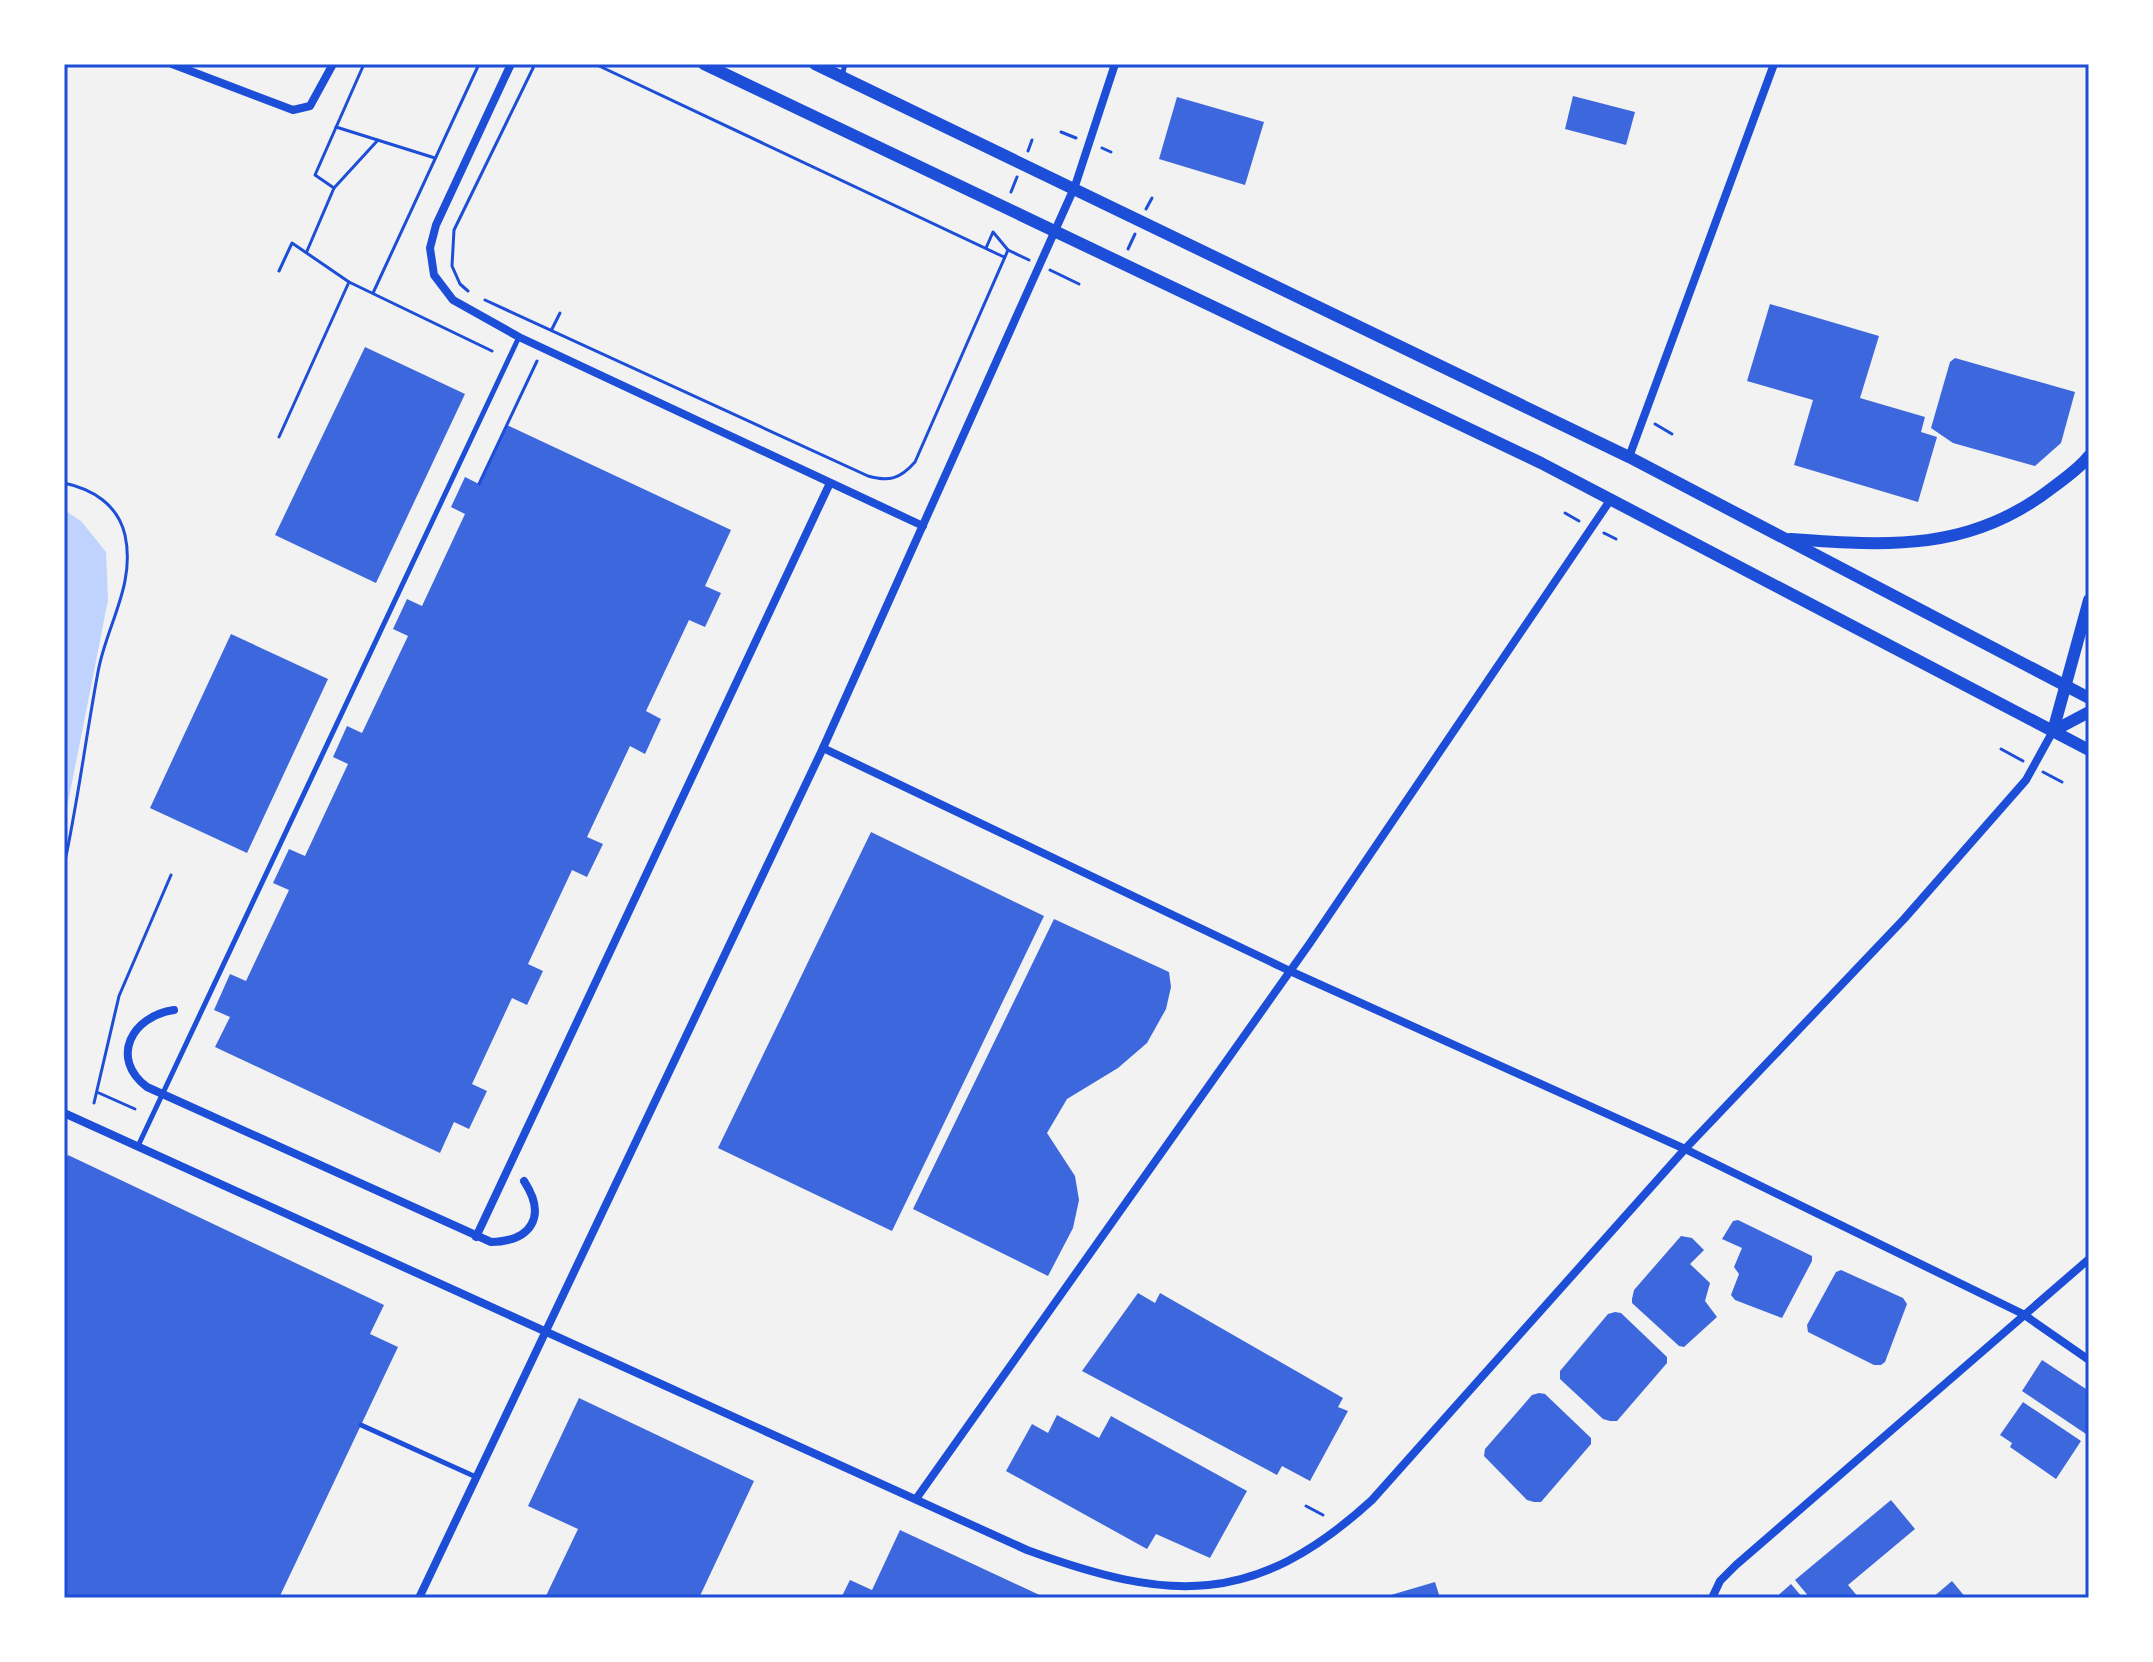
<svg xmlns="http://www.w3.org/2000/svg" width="2153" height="1662" font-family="'Exo 2',sans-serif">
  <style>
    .water { fill: #bfd3fe }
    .building { fill: #3d67dc }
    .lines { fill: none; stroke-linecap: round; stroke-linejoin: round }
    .path { stroke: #1d4ed8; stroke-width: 3 }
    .service { stroke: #1d4ed8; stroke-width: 5 }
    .minor { stroke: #1d4ed8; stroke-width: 8 }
    .tertiary { stroke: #1d4ed8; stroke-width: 12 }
    .neatline { fill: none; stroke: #1d4ed8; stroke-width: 3 }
  </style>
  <rect width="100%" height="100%" fill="#f2f2f2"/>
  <path class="water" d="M 64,510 L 81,521 L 106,552 L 108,600 L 64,823 Z"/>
  <g class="building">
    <path d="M 1573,96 L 1635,112 L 1626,145 L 1565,129 Z"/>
    <path d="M 1177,97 L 1264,122 L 1245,185 L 1159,159 Z"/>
    <path d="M 1770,304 L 1879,336 L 1860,398 L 1925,417 L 1921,432 L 1937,437 L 1918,502 L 1794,465 L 1813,400 L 1747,381 Z"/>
    <path d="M 365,347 L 465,394 L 376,583 L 275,535 Z"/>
    <path d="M 1955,358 L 2075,392 L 2061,443 L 2035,466 L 1953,443 L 1931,428 L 1950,362 Z"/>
    <path d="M 507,425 L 731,530 L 705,586 L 721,593 L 705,627 L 689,620 L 646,711 L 661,719 L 645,754 L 630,746 L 587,837 L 603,844 L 587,877 L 572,870 L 528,964 L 543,971 L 527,1005 L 512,998 L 472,1084 L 487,1091 L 469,1129 L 454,1122 L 440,1153 L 215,1047 L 230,1017 L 214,1010 L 230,974 L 246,981 L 289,890 L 273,883 L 289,849 L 305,856 L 348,764 L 333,757 L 347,726 L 362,733 L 408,636 L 393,629 L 407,599 L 422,606 L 465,514 L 451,507 L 465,477 L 479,484 Z"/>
    <path d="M 231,634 L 328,679 L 247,853 L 150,808 Z"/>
    <path d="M 871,832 L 1044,916 L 892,1231 L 718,1148 Z"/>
    <path d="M 1054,919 L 1169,972 L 1171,987 L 1166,1009 L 1147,1043 L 1118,1068 L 1067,1099 L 1047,1133 L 1075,1176 L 1079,1200 L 1073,1228 L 1048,1276 L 913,1209 Z"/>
    <path d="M 68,1155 L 384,1305 L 370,1334 L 398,1347 L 279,1598 L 64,1598 L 64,1163 Z"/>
    <path d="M 1738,1220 L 1812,1256 L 1812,1261 L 1782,1318 L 1735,1300 L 1731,1295 L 1739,1274 L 1734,1267 L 1742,1248 L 1722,1239 L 1733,1221 Z"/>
    <path d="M 1681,1236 L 1692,1238 L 1704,1250 L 1690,1264 L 1710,1283 L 1705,1301 L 1717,1317 L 1684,1347 L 1679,1346 L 1632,1303 L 1632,1299 L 1634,1290 Z"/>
    <path d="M 1841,1270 L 1903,1298 L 1907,1304 L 1885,1362 L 1881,1365 L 1874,1365 L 1808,1332 L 1807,1325 L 1836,1272 Z"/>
    <path d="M 1138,1293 L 1155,1303 L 1160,1293 L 1343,1398 L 1338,1407 L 1348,1411 L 1310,1481 L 1282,1466 L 1277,1475 L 1082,1371 Z"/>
    <path d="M 1615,1312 L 1621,1313 L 1667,1357 L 1667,1363 L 1617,1421 L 1610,1421 L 1603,1419 L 1560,1379 L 1560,1371 L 1608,1314 Z"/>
    <path d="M 2042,1360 L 2089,1391 L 2089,1436 L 2022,1391 Z"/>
    <path d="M 1539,1393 L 1545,1394 L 1591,1438 L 1591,1444 L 1541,1502 L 1534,1502 L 1527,1500 L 1484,1456 L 1485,1449 L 1532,1395 Z"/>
    <path d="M 579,1398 L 754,1481 L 699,1598 L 545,1598 L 578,1529 L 528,1506 Z"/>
    <path d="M 2023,1402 L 2081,1441 L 2056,1479 L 2010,1447 L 2012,1443 L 2000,1435 Z"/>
    <path d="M 1057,1415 L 1099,1438 L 1111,1416 L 1247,1491 L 1210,1558 L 1156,1534 L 1147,1549 L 1006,1471 L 1032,1424 L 1048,1433 Z"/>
    <path d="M 1891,1500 L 1915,1529 L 1848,1585 L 1859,1598 L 1810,1598 L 1795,1580 Z"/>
    <path d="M 900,1530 L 1046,1598 L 841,1598 L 850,1580 L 872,1590 Z"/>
    <path d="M 1952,1581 L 1966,1598 L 1932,1598 Z"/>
    <path d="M 1435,1582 L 1440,1598 L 1384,1598 L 1384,1597 Z"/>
    <path d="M 1791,1584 L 1803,1598 L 1775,1598 Z"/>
  </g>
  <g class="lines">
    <g class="path">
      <path d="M 595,64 L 1004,257"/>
      <path d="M 336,127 L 435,158"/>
      <path d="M 1061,132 L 1076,138"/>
      <path d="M 1102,148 L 1111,152"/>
      <path d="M 1028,151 L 1032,140"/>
      <path d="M 334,188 L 315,175 L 364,64"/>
      <path d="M 1011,192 L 1017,177"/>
      <path d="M 1146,209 L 1152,198"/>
      <path d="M 1128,249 L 1135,234"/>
      <path d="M 1008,250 L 1029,260"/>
      <path d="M 307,251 L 334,188 L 378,140"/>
      <path d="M 1050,270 L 1079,284"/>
      <path d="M 279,271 L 292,243 L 349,282 L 492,351"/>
      <path d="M 468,291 L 460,284 L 452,266 L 454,230 L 535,64"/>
      <path d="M 373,293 L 479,64"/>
      <path d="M 485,300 L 868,476 C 889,482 900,479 915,462 L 1008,250 L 993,232 L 986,248"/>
      <path d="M 552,329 L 560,313"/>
      <path d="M 1655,424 L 1672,434"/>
      <path d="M 279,437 L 349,282"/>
      <path d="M 64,483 C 93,489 118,505 125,535 C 136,585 106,626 98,672 C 86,736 78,801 64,866"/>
      <path d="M 479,484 L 537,361"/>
      <path d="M 1565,513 L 1579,521"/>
      <path d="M 1604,533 L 1616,539"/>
      <path d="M 2001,749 L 2023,761"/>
      <path d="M 2043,772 L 2062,782"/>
      <path d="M 99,1093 L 135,1109"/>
      <path d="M 94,1103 L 119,996 L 171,875"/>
      <path d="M 1306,1506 L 1323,1515"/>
    </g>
    <g class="service">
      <path d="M 842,76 L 845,64"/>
      <path d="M 138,1146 L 519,337"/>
      <path d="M 361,1425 L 476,1477"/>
    </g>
    <g class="minor">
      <path d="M 172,64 L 293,110 L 310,106 L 333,64"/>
      <path d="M 511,64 L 436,225 L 430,248 L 434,275 L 453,300 L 519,337 L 923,526"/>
      <path d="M 1629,457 L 1774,64"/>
      <path d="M 823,748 L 1290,971 L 1685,1149 L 2023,1314 L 2089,1360"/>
      <path d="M 174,1010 C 132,1016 109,1058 147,1087 L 491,1242 C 532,1241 547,1216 524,1181"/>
      <path d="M 64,1113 L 1027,1550 C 1169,1602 1254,1608 1372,1500 L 1685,1149 L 1904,919 L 2026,780 L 2053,731"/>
      <path d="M 476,1237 L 830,483"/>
      <path d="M 916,1499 L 1310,943 L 1611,499"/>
      <path d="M 419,1598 L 823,748 L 1075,186 L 1115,64"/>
      <path d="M 1712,1598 L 1720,1581 L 1736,1565 L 2089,1259"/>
    </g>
    <g class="tertiary">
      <path d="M 704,64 L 1541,463 L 2089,750"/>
      <path d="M 815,64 L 1629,457 L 2089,698"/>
      <path d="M 1790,539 C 1888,546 1970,552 2052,488 C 2065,478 2079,469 2089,456"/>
      <path d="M 2053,731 L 2089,600"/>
      <path d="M 2053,731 L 2089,712"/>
    </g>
  </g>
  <rect width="2153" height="1662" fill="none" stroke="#ffffff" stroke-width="132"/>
  <rect x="66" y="66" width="2021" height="1530" class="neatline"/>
</svg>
